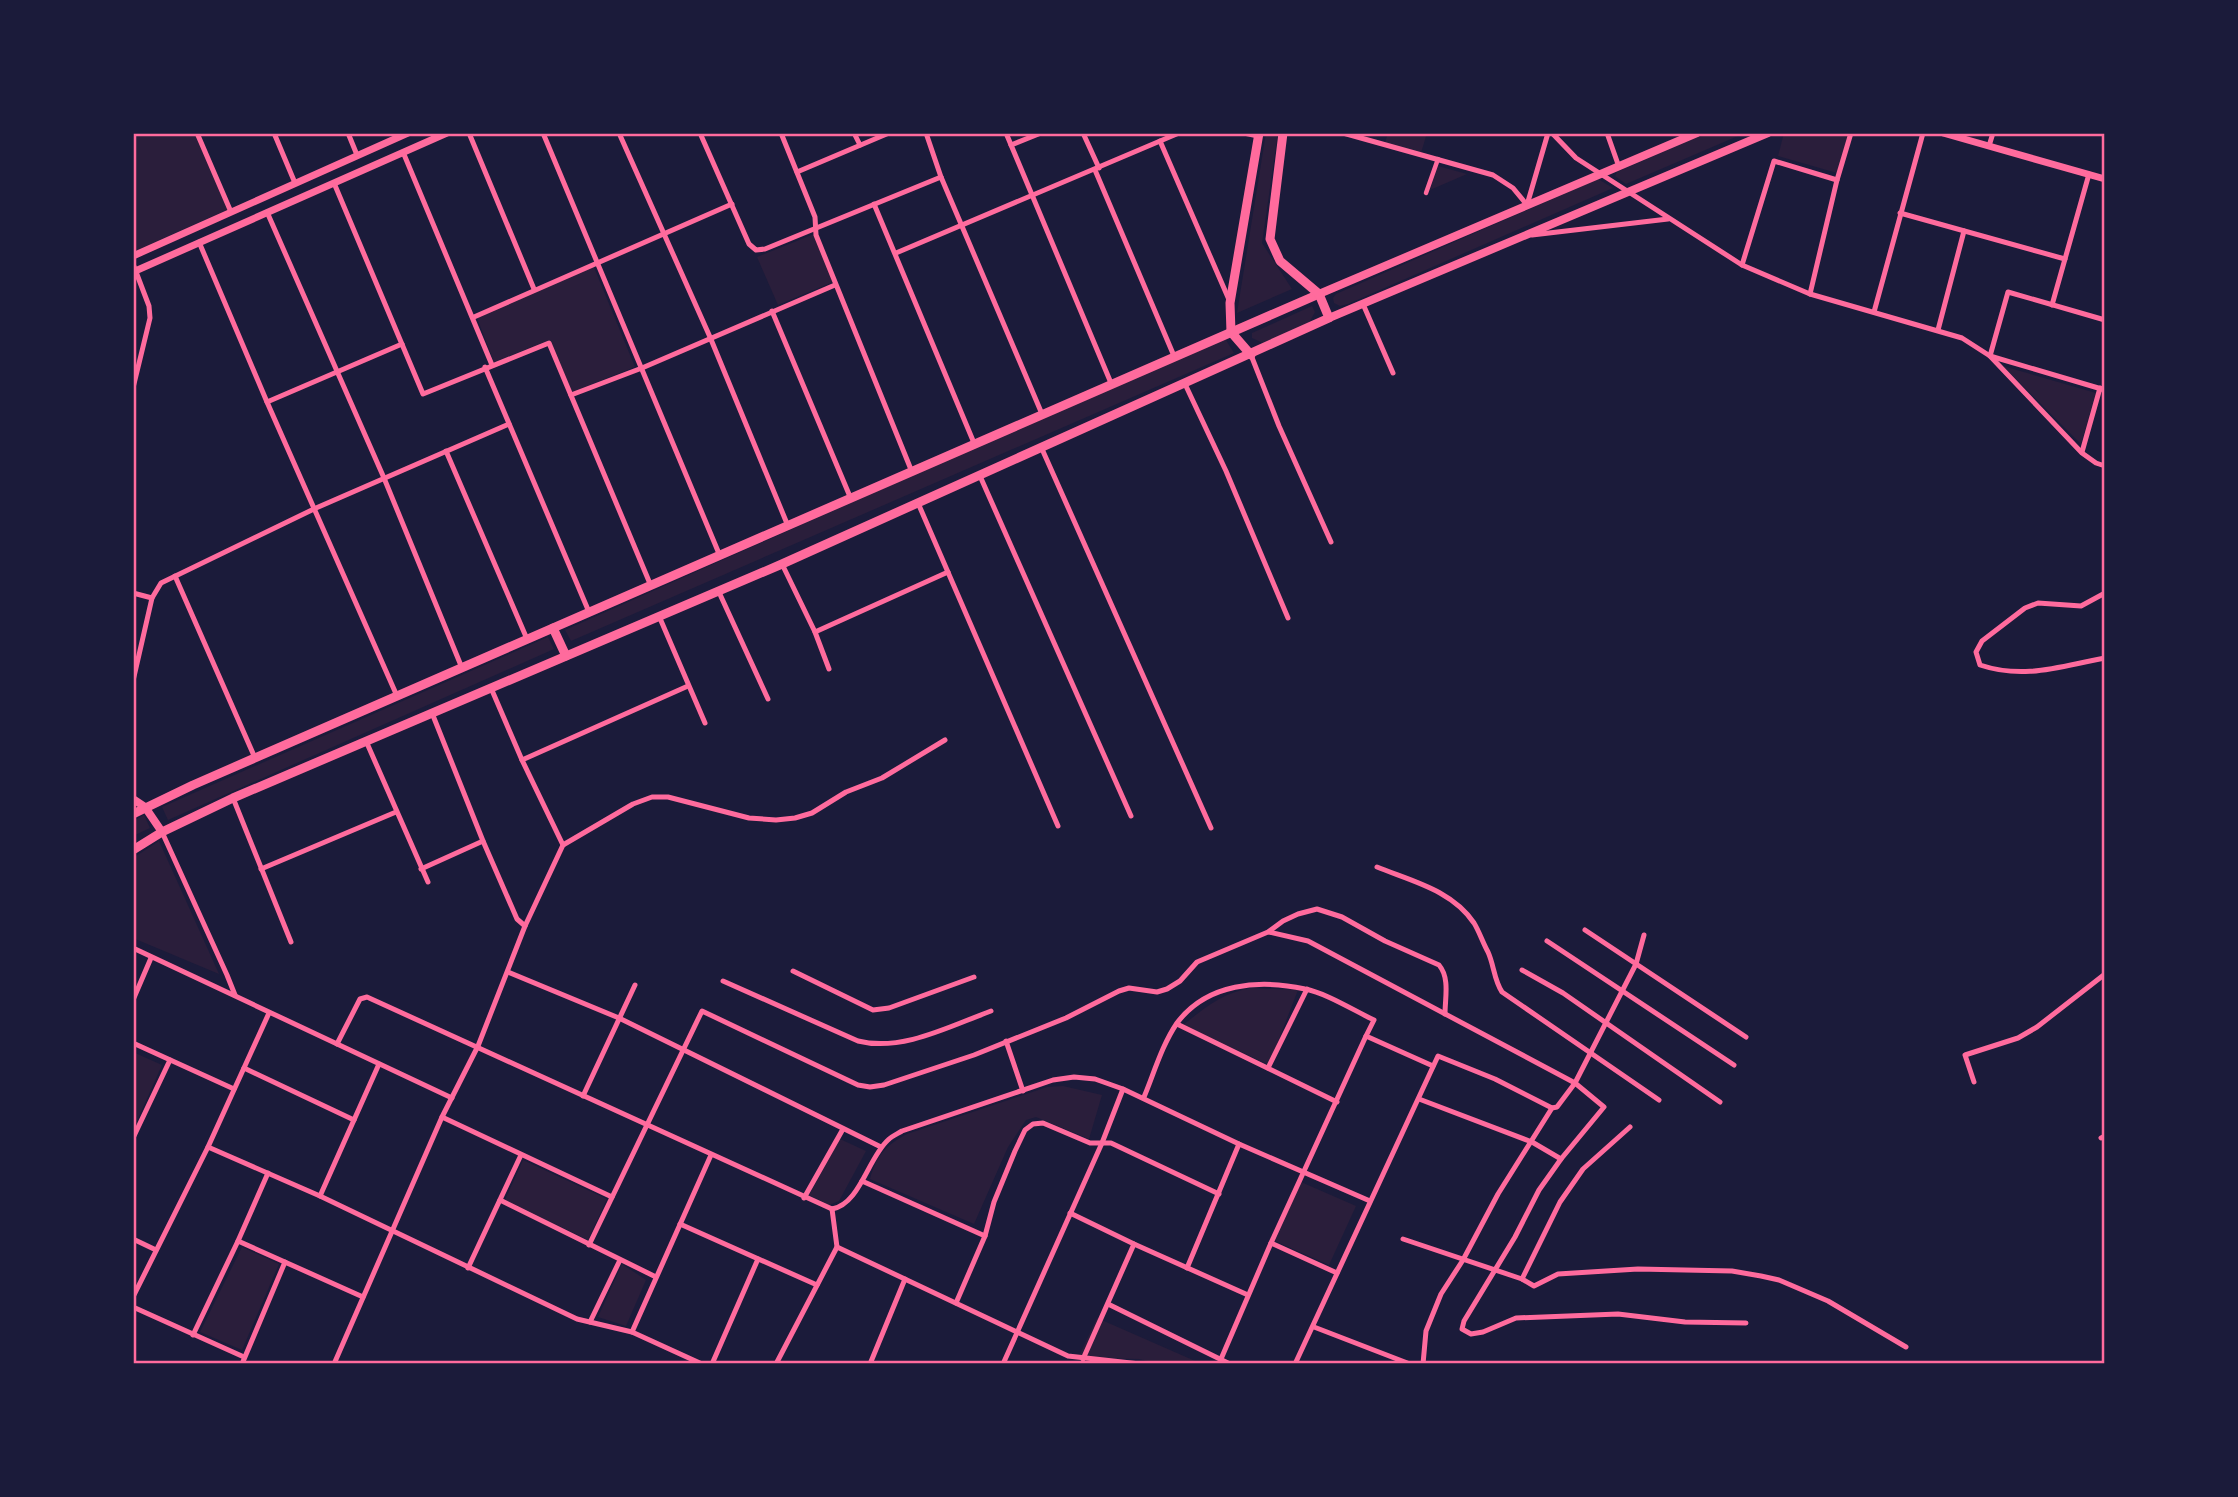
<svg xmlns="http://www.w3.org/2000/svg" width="2238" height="1497" font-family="'Golos Text',sans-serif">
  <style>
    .green { fill: #2a1e3b }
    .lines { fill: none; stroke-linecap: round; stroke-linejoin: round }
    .pedestrian { stroke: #ff6b9d; stroke-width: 4.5 }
    .minor { stroke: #ff6b9d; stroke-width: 5 }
    .tertiary { stroke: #ff6b9d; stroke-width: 7 }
    .secondary { stroke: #ff6b9d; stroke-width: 8 }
    .primary { stroke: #ff6b9d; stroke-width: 9 }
    .neatline { fill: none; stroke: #ff6b9d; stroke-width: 2.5 }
  </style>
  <rect width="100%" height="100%" fill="#1b1b3a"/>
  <g class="green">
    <path d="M 133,133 L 196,133 L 229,209 L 133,252 Z"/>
    <path d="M 1266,133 L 1278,133 L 1262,243 L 1292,289 L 1237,313 Z"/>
    <path d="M 1388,133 L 1427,133 L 1421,153 L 1385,143 Z"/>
    <path d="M 1707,133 L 1745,133 L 1626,184 L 1615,176 L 1617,172 Z"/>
    <path d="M 1784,133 L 1849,133 L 1837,173 L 1778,156 Z"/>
    <path d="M 1438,166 L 1467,174 L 1430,190 Z"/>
    <path d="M 1598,179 L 1613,188 L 1348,304 L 1340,306 L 1334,303 L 1333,298 L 1336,294 Z"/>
    <path d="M 814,234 L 833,282 L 778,305 L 757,257 Z"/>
    <path d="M 593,265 L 635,367 L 572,392 L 550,340 L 494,362 L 477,318 Z"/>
    <path d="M 1312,306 L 1315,312 L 1309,323 L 1263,343 L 1252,338 L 1252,333 Z"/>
    <path d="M 1224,337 L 1234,353 L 571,641 L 565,630 Z"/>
    <path d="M 2003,366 L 2096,393 L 2081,444 Z"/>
    <path d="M 548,637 L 554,649 L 168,820 L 162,807 Z"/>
    <path d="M 144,815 L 150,828 L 133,836 L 133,821 Z"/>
    <path d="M 159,841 L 219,974 L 133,938 L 133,858 Z"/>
    <path d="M 1251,988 L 1298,990 L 1269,1065 L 1183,1025 C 1206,1007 1222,993 1251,988 Z"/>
    <path d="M 133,1052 L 162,1065 L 133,1130 Z"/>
    <path d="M 1063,1086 L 1102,1095 L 1089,1139 L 1036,1117 L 1026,1120 L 1008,1147 L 974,1224 L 870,1179 C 876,1156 886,1145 907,1134 L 1047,1087 Z"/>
    <path d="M 840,1139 L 866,1151 L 839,1201 L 829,1205 L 809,1195 Z"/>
    <path d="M 523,1160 L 607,1199 L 588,1240 L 505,1200 Z"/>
    <path d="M 1301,1182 L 1356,1206 L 1329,1265 L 1275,1241 Z"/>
    <path d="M 242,1247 L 279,1264 L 242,1350 L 200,1332 Z"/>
    <path d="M 622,1264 L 646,1280 L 626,1326 L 598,1317 Z"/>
    <path d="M 1097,1318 L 1202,1364 L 1160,1364 L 1139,1359 L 1078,1358 Z"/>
  </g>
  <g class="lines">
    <path class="pedestrian" d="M 1426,193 L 1438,159"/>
    <g class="minor">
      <path d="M 197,133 L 231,212"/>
      <path d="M 274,133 L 295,183"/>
      <path d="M 348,133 L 357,155"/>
      <path d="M 469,133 L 534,289"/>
      <path d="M 543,133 L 720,556"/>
      <path d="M 619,133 L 710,337 L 788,526"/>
      <path d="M 700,133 L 749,244 L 756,250 L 765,249 L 941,177"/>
      <path d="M 781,133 L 815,217 L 816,235 L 912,472"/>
      <path d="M 854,133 L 860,145"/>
      <path d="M 926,133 L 941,177 L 1042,414"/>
      <path d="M 1006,133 L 1111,383"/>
      <path d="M 1083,133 L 1099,168"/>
      <path d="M 1244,133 L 1258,136"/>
      <path d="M 1343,133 L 1493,175 L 1513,188 L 1527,205"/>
      <path d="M 1552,133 L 1576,158 L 1742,265 L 1810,294 L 1962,338 L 1990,356 L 2082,453 L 2096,463 L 2105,466"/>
      <path d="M 1607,133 L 1619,167"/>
      <path d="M 1160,141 L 1230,302"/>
      <path d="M 1011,145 L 1041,133"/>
      <path d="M 1989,146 L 1993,133"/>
      <path d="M 403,152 L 492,365"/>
      <path d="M 1095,170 L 1174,356"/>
      <path d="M 797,172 L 889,133"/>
      <path d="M 334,183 L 423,394 L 549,343 L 651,586"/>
      <path d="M 874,204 L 974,443"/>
      <path d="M 1527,205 L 1548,133"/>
      <path d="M 267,212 L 384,478 L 462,668"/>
      <path d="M 1900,213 L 2065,259"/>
      <path d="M 1532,235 L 1668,219"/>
      <path d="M 199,242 L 267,402 L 397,696"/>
      <path d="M 896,253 L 1179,133"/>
      <path d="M 133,264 L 149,306 L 150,318 L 133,388"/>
      <path d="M 1742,265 L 1774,161 L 1837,180"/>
      <path d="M 1810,294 L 1837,180 L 1851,133"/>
      <path d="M 1363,304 L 1393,373"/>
      <path d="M 2052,305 L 2089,174"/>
      <path d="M 772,311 L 851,499"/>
      <path d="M 1874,312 L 1923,133"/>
      <path d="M 474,317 L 732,204"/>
      <path d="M 2105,320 L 2008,292 L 1990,356 L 2105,390"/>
      <path d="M 1938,330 L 1964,231"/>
      <path d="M 1251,355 L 1279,426 L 1331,542"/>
      <path d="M 485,367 L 589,612"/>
      <path d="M 1185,384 L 1226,471 L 1288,618"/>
      <path d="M 571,395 L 642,368 L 835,285"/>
      <path d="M 267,402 L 402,344"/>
      <path d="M 1042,449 L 1211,828"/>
      <path d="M 446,451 L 527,639"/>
      <path d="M 2082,452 L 2100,388"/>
      <path d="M 980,476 L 1131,816"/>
      <path d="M 918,503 L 1058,826"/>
      <path d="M 782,564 L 815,632 L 829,669"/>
      <path d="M 175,576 L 255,758"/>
      <path d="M 718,590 L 768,699"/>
      <path d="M 133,593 L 152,598"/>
      <path d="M 2105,593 L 2081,606 L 2038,603 L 2025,608 L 1982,641 L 1976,652 L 1980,665 C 2025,680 2060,666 2105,658"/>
      <path d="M 659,616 L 705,723"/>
      <path d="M 815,632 L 948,572"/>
      <path d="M 133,681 L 152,598 L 161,583 L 316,508 L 509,424"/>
      <path d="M 491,688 L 522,760 L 563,845"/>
      <path d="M 432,713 L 483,841 L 517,919 L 525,926"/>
      <path d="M 366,741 L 428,882"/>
      <path d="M 522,760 L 688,686"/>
      <path d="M 233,798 L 291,942"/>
      <path d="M 162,832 L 227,975 L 235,995"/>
      <path d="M 1377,867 C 1411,881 1452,890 1474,923 C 1479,931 1483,943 1488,952 C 1494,965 1494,980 1502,992 L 1659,1100"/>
      <path d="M 261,869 L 396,812"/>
      <path d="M 421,869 L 483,841"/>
      <path d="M 1585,930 L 1746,1037"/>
      <path d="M 1269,932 L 1308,941 L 1575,1083 L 1604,1107 L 1561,1159 L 1539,1190 L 1515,1237 L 1464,1321 L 1462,1329 L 1471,1334 L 1483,1332 L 1516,1318 L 1618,1314 L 1685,1322 L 1746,1323"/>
      <path d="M 1547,941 L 1734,1065"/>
      <path d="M 133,948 L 452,1098"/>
      <path d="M 1522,970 L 1563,993 L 1720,1102"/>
      <path d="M 793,971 L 873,1010 L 889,1008 L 974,977"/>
      <path d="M 508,972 L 619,1018 L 881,1147"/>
      <path d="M 723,981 L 858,1041 C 902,1052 950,1026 991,1011"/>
      <path d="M 133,1000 L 151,958"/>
      <path d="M 1177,1024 L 1337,1102"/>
      <path d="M 1006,1041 L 1023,1091"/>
      <path d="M 133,1043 L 234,1089"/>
      <path d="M 337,1044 L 360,999 L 367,997 L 832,1209"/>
      <path d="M 244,1068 L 354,1120"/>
      <path d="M 1268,1068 L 1307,989"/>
      <path d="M 1974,1082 L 1965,1055 L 2018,1038 L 2037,1027 L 2105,974"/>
      <path d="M 583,1096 L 635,985"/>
      <path d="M 1144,1097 C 1154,1073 1162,1045 1177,1023 C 1207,983 1259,979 1305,989 C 1326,993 1353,1010 1374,1020 L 1366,1036 L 1433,1066"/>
      <path d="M 1419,1099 L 1532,1142 L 1561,1159"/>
      <path d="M 442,1117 L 612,1197"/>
      <path d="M 133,1138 L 170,1060"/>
      <path d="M 2101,1138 L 2105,1136"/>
      <path d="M 208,1147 L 320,1196 L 577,1319 L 632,1332 L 702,1364"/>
      <path d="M 862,1181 L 985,1236"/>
      <path d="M 320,1196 L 379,1064"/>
      <path d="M 804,1198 L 843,1129"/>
      <path d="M 500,1200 L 656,1277"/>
      <path d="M 832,1209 C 860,1204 868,1158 888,1140 C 892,1136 897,1134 902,1131 L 1053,1080 L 1074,1077 L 1095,1079 L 1123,1089 L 1239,1144 L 1370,1201"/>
      <path d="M 1070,1213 L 1134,1244 L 1248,1295"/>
      <path d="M 680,1224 L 817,1285"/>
      <path d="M 133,1239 L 156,1250"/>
      <path d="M 1403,1239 L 1522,1279 L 1534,1286 L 1558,1274 L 1638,1269 L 1732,1271 L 1761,1276 L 1779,1280 L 1828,1301 L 1906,1347"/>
      <path d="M 238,1241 L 363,1297"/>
      <path d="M 1271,1243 L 1337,1273"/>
      <path d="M 589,1245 L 702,1011 L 858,1085 L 870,1087 L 884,1085 L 974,1055 L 1066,1018 L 1119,991 L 1129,988 L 1157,992 L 1167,989 L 1180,981 L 1197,962 L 1268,932 L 1283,921 L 1298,914 L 1317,909 L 1342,917 L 1385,941 L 1439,965 C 1450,978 1445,998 1445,1014"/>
      <path d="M 837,1247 L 1068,1356 L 1140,1364"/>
      <path d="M 468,1268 L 521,1155"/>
      <path d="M 1187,1268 L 1239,1144"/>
      <path d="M 1522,1279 L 1560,1202 L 1583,1169 L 1630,1127"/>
      <path d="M 133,1297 L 208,1147 L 269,1013"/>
      <path d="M 956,1303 L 985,1236 L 994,1202 L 1015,1151 L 1025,1130 L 1033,1124 L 1043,1123 L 1090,1143 L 1111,1143 L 1219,1194"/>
      <path d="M 1108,1304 L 1230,1364"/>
      <path d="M 133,1307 L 244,1357"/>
      <path d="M 590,1322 L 620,1260"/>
      <path d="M 1314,1327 L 1410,1364"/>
      <path d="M 632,1332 L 711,1155"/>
      <path d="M 193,1335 L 238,1241 L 268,1173"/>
      <path d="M 1083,1359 L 1134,1244"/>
      <path d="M 1221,1359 L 1271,1243 L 1366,1036"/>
      <path d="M 242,1364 L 285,1262"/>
      <path d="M 334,1364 L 442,1117 L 478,1046 L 525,926 L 563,845 L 633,804 L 652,797 L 668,797 L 749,818 L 776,820 L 795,818 L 812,813 L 846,792 L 882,778 L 945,740"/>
      <path d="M 712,1364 L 758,1259"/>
      <path d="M 776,1364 L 837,1247 L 832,1209"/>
      <path d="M 870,1364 L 905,1279"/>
      <path d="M 1003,1364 L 1102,1143 L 1123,1089"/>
      <path d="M 1295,1364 L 1438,1056 L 1495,1079 L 1552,1108"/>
      <path d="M 1423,1364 L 1426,1331 L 1441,1294 L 1463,1260 L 1498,1194 L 1552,1108 L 1557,1107 L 1575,1083 L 1636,964 L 1644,935"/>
      <path d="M 1530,1364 L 1547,1364"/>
    </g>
    <g class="tertiary">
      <path d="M 1943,133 L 2105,179"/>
      <path d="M 133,256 L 408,133"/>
      <path d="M 133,272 L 447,133"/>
    </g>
    <g class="secondary">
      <path d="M 1319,294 L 1697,133"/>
      <path d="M 1329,318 L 1768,133"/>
      <path d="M 133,799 L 145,807 L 162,832"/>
    </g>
    <g class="primary">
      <path d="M 1251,355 L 1231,332 L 1230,303 L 1259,133"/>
      <path d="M 553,628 L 566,656"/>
      <path d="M 133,814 L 193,785 L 1319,294"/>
      <path d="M 133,850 L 162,832 L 233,798 L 782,564 L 1329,318 L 1319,294 L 1280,261 L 1270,239 L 1283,133"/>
    </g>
  </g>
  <rect width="2238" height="1497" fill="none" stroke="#1b1b3a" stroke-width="270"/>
  <rect x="135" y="135" width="1968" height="1227" class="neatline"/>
</svg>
